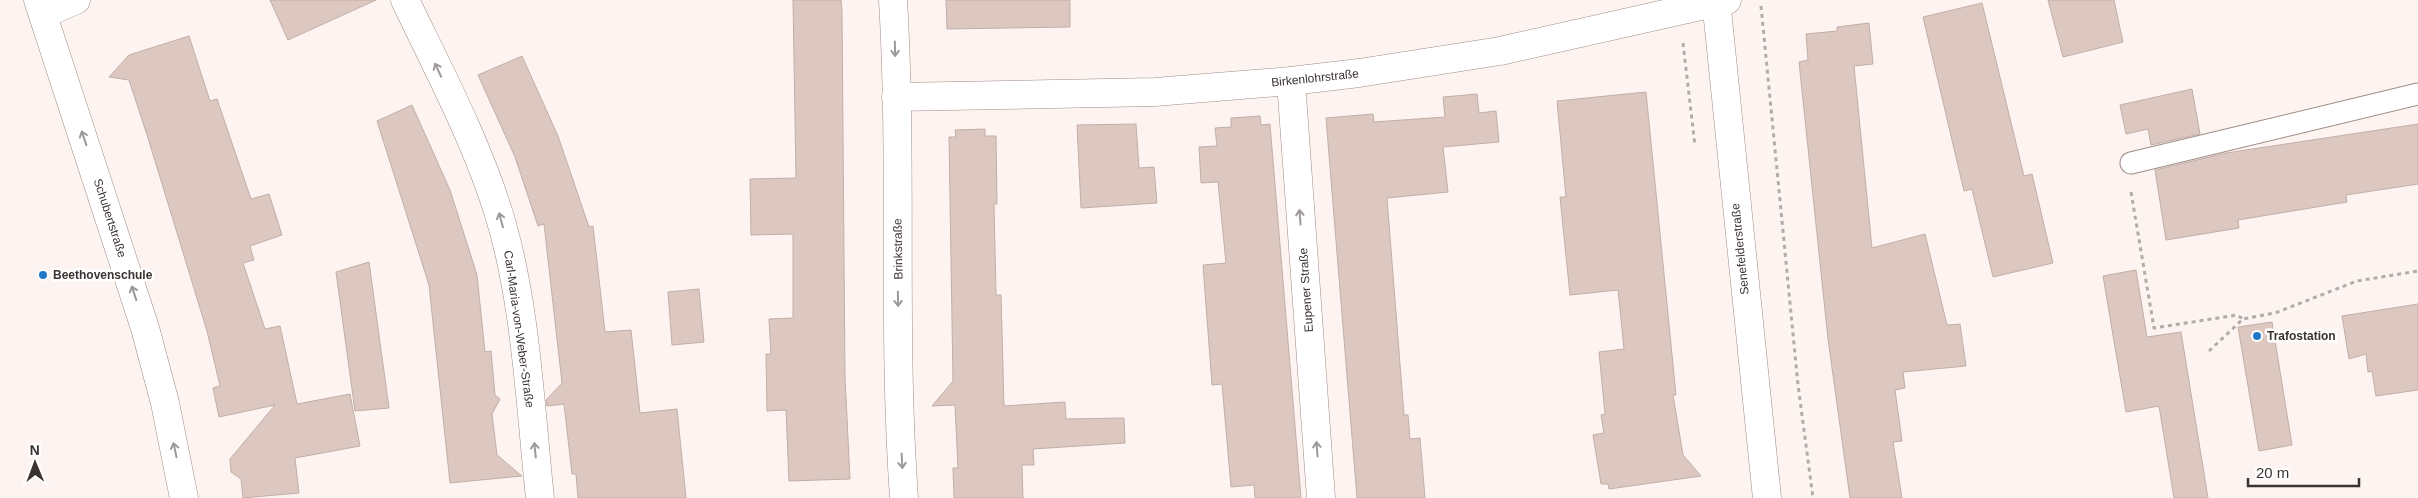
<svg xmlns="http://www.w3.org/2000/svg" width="2418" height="498" font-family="Helvetica,sans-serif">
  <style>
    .building { fill: #ddc8c1; stroke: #c2aea7 }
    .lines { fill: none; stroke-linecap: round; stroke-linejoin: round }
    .lane-casing { stroke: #9f8c85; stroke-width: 23 }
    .street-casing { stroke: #9f8c85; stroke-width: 29 }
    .path { stroke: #b3aba8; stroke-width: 3; stroke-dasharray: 4 4; stroke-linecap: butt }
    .lane { stroke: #fff; stroke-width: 21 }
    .street { stroke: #fff; stroke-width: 28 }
    .oneway { stroke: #9d9998 }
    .poi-dot { fill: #2279c7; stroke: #fff; stroke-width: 2 }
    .labels { text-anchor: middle; stroke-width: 5; stroke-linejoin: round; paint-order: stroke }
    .street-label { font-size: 12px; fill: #3b3331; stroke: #fff }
    .poi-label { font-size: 12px; font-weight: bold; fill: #3b3331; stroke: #fff; text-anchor: start }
  </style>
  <rect width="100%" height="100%" fill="#fdf4f1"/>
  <g class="building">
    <path d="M 270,0 L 376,0 L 288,40 Z"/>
    <path d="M 793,0 L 841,0 L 842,11 L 845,377 L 850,479 L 789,481 L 786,410 L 767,411 L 766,354 L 771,354 L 769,319 L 793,318 L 793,234 L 751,235 L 750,179 L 796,178 Z"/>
    <path d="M 946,0 L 1070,0 L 1070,27 L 947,29 Z"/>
    <path d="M 2048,0 L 2114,0 L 2123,42 L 2063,57 Z"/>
    <path d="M 1982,3 L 2024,176 L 2032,174 L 2053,263 L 1993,277 L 1972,189 L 1964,191 L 1923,17 Z"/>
    <path d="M 1869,23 L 1873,64 L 1854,66 L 1872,248 L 1925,234 L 1947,325 L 1960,324 L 1966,366 L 1903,372 L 1905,388 L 1895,390 L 1902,441 L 1893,442 L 1902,498 L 1850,498 L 1828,339 L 1799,62 L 1808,60 L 1806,34 L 1837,31 L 1837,27 Z"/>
    <path d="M 189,36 L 210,101 L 217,99 L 251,199 L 269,194 L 282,235 L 250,246 L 254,260 L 243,263 L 265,329 L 280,326 L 297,404 L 350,394 L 360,446 L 295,458 L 299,493 L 243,498 L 241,479 L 231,472 L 230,459 L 275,405 L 219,417 L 213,388 L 220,386 L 207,331 L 148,138 L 129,80 L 109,77 L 129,55 Z"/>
    <path d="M 522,56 L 558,136 L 589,227 L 593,226 L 605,332 L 631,330 L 640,413 L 677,409 L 686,498 L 578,498 L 576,474 L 572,474 L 564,404 L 547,406 L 546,400 L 562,383 L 544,224 L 538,226 L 515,157 L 478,75 Z"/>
    <path d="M 2192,89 L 2200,134 L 2151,145 L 2148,129 L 2126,134 L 2120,105 Z"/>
    <path d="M 1646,92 L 1676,395 L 1673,395 L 1683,455 L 1701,476 L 1609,489 L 1608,484 L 1601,484 L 1593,435 L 1604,433 L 1601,415 L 1605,414 L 1599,352 L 1624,349 L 1618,290 L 1570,295 L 1560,197 L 1566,197 L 1557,101 Z"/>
    <path d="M 1477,94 L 1479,113 L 1496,111 L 1499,142 L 1443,147 L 1448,192 L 1387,198 L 1404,415 L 1408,415 L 1410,439 L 1420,438 L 1425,498 L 1357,498 L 1326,118 L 1373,114 L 1374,122 L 1445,117 L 1443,97 Z"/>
    <path d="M 412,105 L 450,190 L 477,275 L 485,352 L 491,351 L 495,395 L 500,399 L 492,414 L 497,455 L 522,476 L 450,483 L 429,285 L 377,121 Z"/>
    <path d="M 1260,116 L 1261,125 L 1270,124 L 1301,498 L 1255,498 L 1254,485 L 1231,487 L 1222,384 L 1212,385 L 1203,265 L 1226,263 L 1218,182 L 1201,183 L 1199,147 L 1217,146 L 1215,128 L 1231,127 L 1231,118 Z"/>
    <path d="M 1136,124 L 1139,168 L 1154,167 L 1157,203 L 1081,208 L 1077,125 Z"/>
    <path d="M 2418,124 L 2418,184 L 2346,195 L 2347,202 L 2238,220 L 2239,228 L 2166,240 L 2155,170 L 2226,153 Z"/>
    <path d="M 985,129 L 985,136 L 996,136 L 997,204 L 994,204 L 996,295 L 1001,295 L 1004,406 L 1065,402 L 1066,419 L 1124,418 L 1125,443 L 1033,449 L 1034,465 L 1022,465 L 1023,498 L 954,498 L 953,468 L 958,468 L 955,405 L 932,406 L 953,381 L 949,137 L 956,137 L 955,130 Z"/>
    <path d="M 369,262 L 389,408 L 355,411 L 336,272 Z"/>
    <path d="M 2136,270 L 2147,337 L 2181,332 L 2208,498 L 2174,498 L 2159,406 L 2126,412 L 2103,276 Z"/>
    <path d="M 699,289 L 704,342 L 672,345 L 668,292 Z"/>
    <path d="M 2418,304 L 2418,390 L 2376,396 L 2372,371 L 2368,372 L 2366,354 L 2349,359 L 2342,316 Z"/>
    <path d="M 2272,322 L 2292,445 L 2259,451 L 2238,327 Z"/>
  </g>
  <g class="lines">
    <defs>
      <path id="lane" d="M 2131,163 L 2418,94"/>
      <g id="street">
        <path d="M 38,0 L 145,328 L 165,403 L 184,498"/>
        <path d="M 405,0 C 438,69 475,138 498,211 C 526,300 530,405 540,498"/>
        <path d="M 893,0 C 903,166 892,332 904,498"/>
        <path d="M 1716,0 L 1767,498"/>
        <path d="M 43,14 L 76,0"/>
        <path d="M 1291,81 L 1321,498"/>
        <path d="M 896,97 L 1155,92 L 1291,81 L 1359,73 L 1500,51 L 1727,0"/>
      </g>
    </defs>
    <use href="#lane" class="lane-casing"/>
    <use href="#street" class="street-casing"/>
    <g class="path">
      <path d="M 1761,6 L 1798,385 L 1813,498"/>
      <path d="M 1683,43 L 1695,146"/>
      <path d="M 2131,192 L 2154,328 L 2237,315 L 2243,319"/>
      <path d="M 2209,351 L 2243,319 L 2275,313 L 2357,281 L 2418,271"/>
    </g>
    <use href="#lane" class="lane"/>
    <use href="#street" class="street"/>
  </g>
  <defs><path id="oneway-shaft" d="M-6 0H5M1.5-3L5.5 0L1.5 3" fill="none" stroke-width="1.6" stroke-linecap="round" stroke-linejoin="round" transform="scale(1.25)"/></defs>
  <g class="oneway">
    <use href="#oneway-shaft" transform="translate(895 49) rotate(89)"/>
    <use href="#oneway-shaft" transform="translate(438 70) rotate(-115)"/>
    <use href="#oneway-shaft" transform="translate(84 138) rotate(-109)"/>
    <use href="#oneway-shaft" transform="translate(1300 217) rotate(-94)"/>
    <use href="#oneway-shaft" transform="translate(501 220) rotate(-105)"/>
    <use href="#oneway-shaft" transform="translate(134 293) rotate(-108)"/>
    <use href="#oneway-shaft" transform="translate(898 299) rotate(89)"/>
    <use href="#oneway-shaft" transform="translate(1317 449) rotate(-94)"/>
    <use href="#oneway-shaft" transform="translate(175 450) rotate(-102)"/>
    <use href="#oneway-shaft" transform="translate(535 450) rotate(-96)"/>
    <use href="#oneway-shaft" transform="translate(902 461) rotate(87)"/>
  </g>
  <g class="poi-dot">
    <circle cx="43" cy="275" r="5"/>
    <circle cx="2257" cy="336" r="5"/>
  </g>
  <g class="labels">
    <g class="street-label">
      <text transform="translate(1315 78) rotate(-6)" y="4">Birkenlohrstraße</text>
      <text transform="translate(110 218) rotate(72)" y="4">Schubertstraße</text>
      <text transform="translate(898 249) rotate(-91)" y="4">Brinkstraße</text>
      <text transform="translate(1740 249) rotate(-96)" y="4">Senefelderstraße</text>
      <text transform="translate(1306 290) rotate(-94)" y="4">Eupener Straße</text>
      <text transform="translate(519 329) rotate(82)" y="4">Carl-Maria-von-Weber-Straße</text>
    </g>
    <g class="poi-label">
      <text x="53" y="279">Beethovenschule</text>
      <text x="2267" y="340">Trafostation</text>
    </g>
  </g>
  <g transform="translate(35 463) rotate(359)" stroke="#ffffff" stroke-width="4" paint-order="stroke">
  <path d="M0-4L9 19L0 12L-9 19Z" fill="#3b3331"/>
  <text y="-8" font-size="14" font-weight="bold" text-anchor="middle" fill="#3b3331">N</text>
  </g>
  <path d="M2248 478v8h111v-8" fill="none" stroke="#3b3331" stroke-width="2.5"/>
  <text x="2256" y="478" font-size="15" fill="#3b3331" stroke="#ffffff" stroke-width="4" paint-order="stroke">20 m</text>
</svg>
